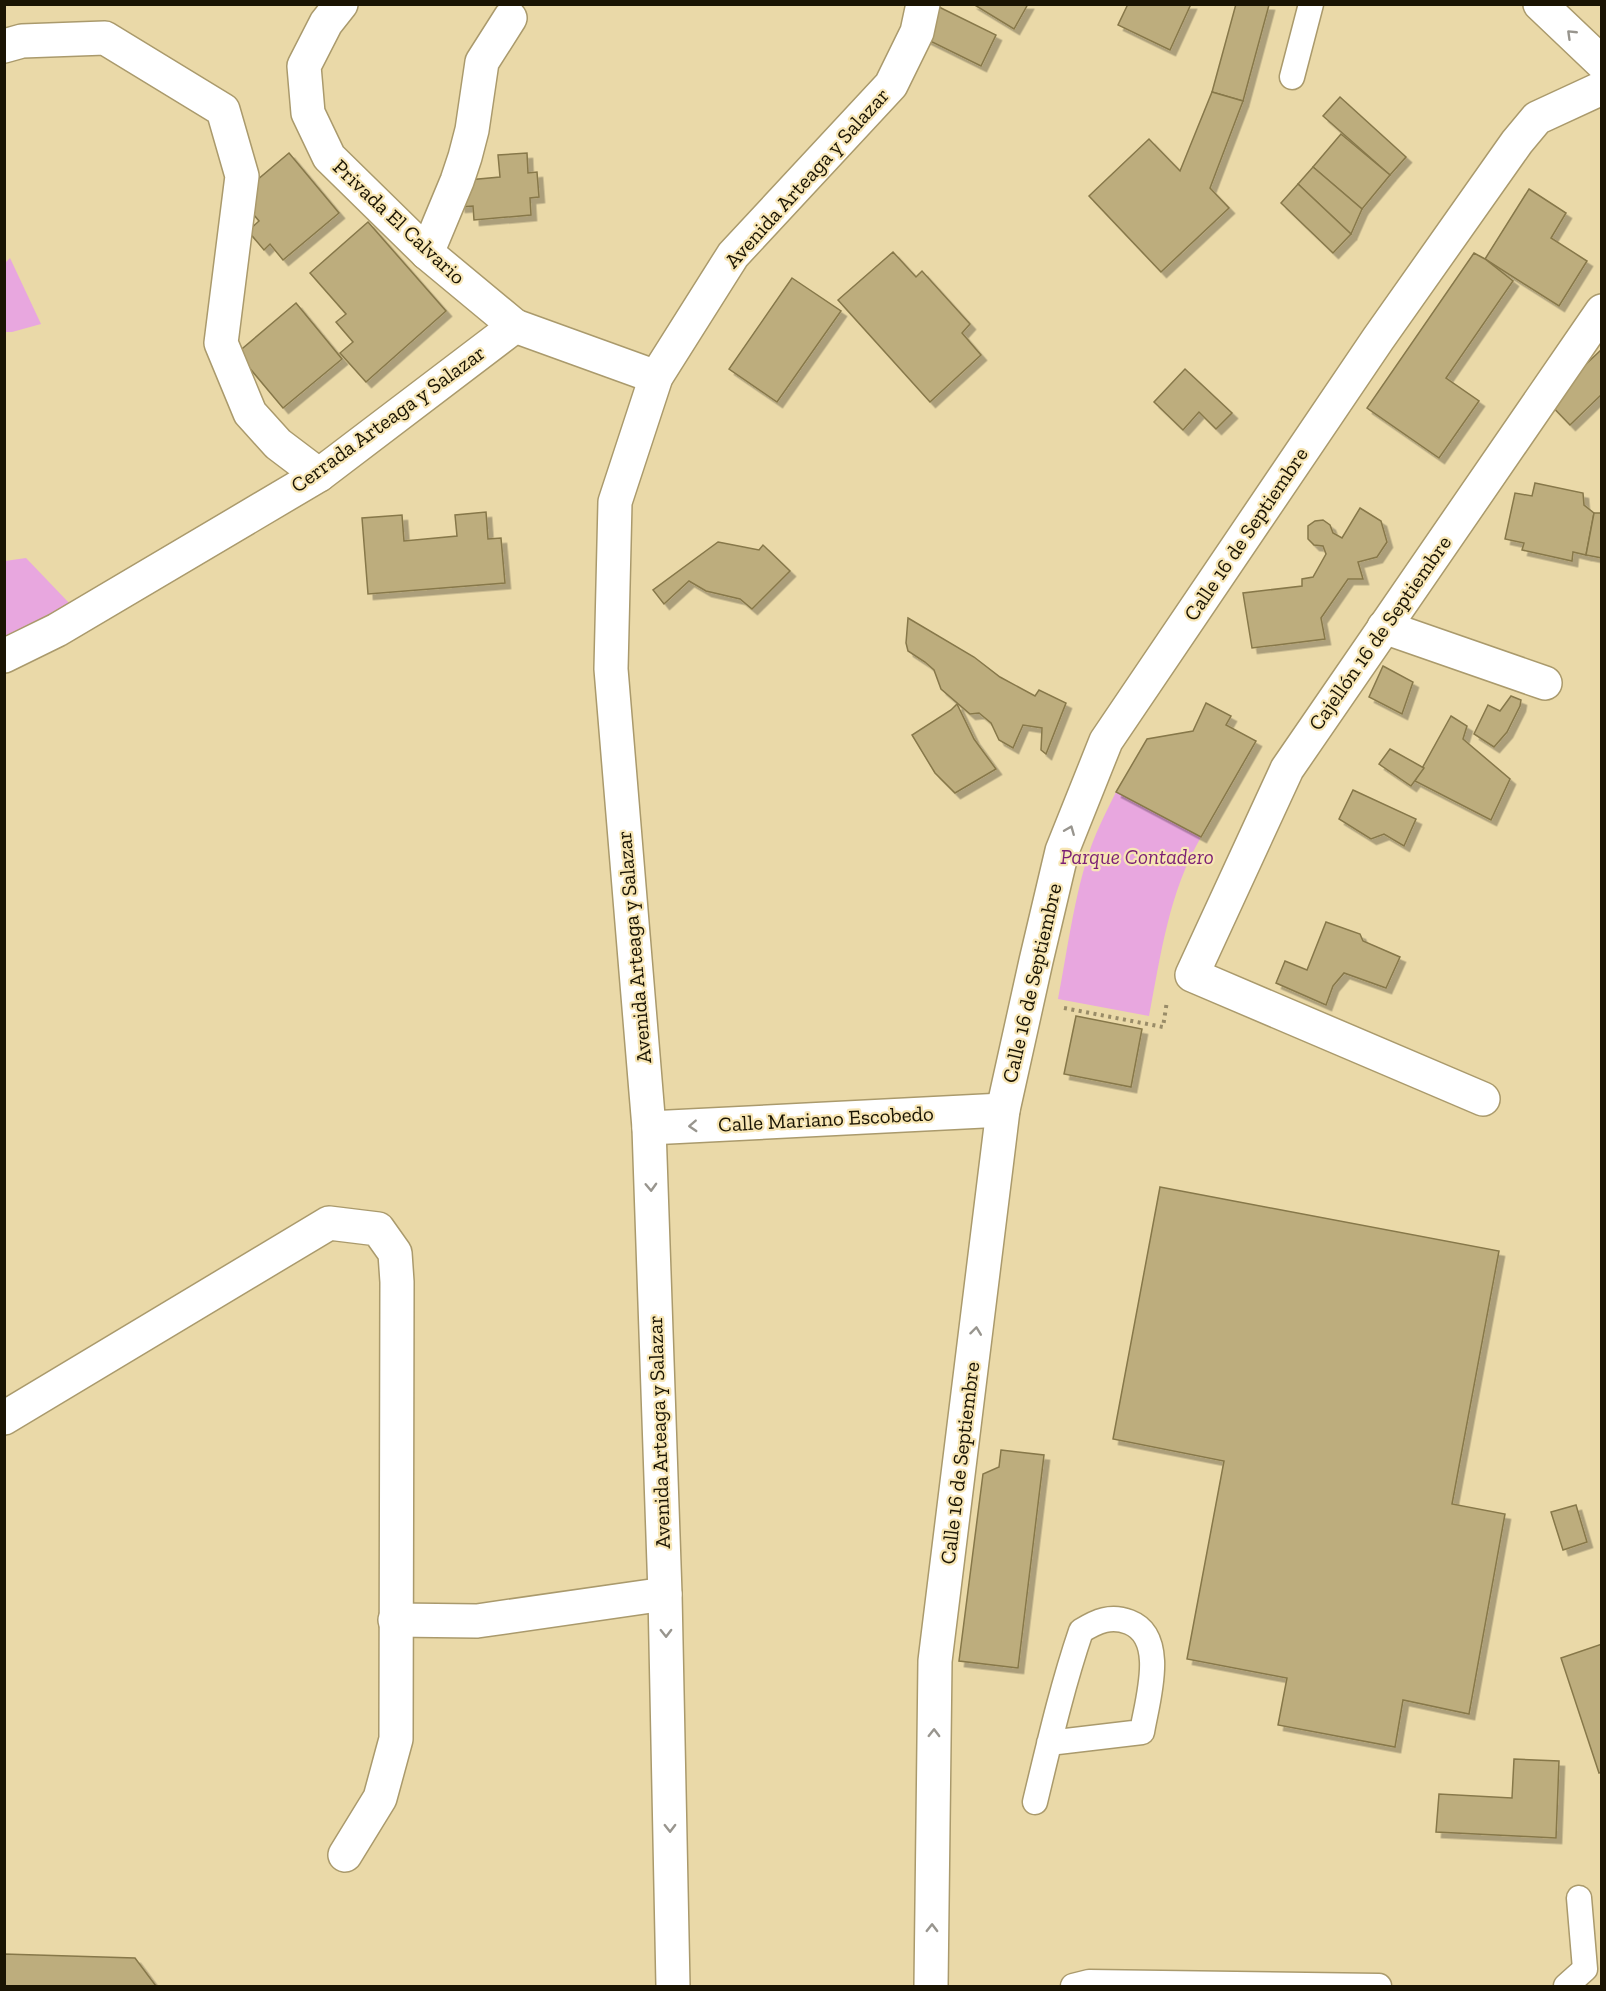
<svg xmlns="http://www.w3.org/2000/svg" width="1606" height="1991" font-family="'Zilla Slab',serif">
  <style>
    .green { fill: #e8a7df }
    .building { fill: #bdad7d; stroke: #87784a; stroke-width: 1.5; filter: url(#shadow) }
    .lines { fill: none; stroke-linecap: round; stroke-linejoin: round }
    .service-casing { stroke: #aa9a6c; stroke-width: 27 }
    .minor-casing { stroke: #aa9a6c; stroke-width: 36 }
    .tertiary-casing { stroke: #aa9a6c; stroke-width: 36 }
    .path { stroke: #998c68; stroke-width: 4; stroke-dasharray: 3 4.5; stroke-linecap: butt }
    .service { stroke: #fff; stroke-width: 24 }
    .minor { stroke: #fff; stroke-width: 33 }
    .tertiary { stroke: #fff; stroke-width: 33 }
    .oneway { stroke: #98958e }
    .labels { text-anchor: middle; stroke-width: 4.5; stroke-linejoin: round; paint-order: stroke }
    .street-label { font-size: 21px; fill: #1a1403; stroke: #f7e6b5 }
    .park-label { font-size: 21px; font-style: italic; fill: #7b1f74; stroke: #f7e6b5 }
  </style>
  <defs>
    <filter id="shadow"><feDropShadow dx="5.5" dy="5.5" stdDeviation="0" flood-color="#0004"/></filter>
  </defs>
  <rect width="100%" height="100%" fill="#ead9a8"/>
  <g class="green">
    <path d="M 10,258 L 41,324 L 12,332 L 5,332 L 5,263 Z"/>
    <path d="M 26,558 L 71,605 L 5,651 L 5,561 Z"/>
    <path d="M 1116,792 L 1201,837 C 1169,892 1161,954 1149,1016 L 1058,999 C 1068,948 1076,881 1096,834 C 1102,820 1109,806 1116,792 Z"/>
  </g>
  <g class="building">
    <path d="M 973,4 L 1028,4 L 1014,29 Z"/>
    <path d="M 1128,4 L 1191,4 L 1170,50 L 1118,25 Z"/>
    <path d="M 1236,4 L 1269,5 L 1243,101 L 1212,92 Z"/>
    <path d="M 939,7 L 996,35 L 981,66 L 924,38 Z"/>
    <path d="M 1212,92 L 1243,101 L 1210,188 L 1229,208 L 1161,272 L 1089,196 L 1149,139 L 1180,171 Z"/>
    <path d="M 1340,97 L 1406,157 L 1390,175 L 1323,116 Z"/>
    <path d="M 1341,134 L 1390,175 L 1362,209 L 1313,167 Z"/>
    <path d="M 289,153 L 339,213 L 283,260 L 270,244 L 264,250 L 248,231 L 259,221 L 238,196 Z"/>
    <path d="M 527,153 L 528,173 L 537,172 L 539,197 L 530,198 L 531,215 L 474,220 L 473,206 L 460,207 L 457,181 L 500,177 L 498,155 Z"/>
    <path d="M 1313,167 L 1362,209 L 1351,234 L 1298,184 Z"/>
    <path d="M 1298,184 L 1351,234 L 1333,253 L 1281,203 Z"/>
    <path d="M 1529,189 L 1566,213 L 1551,238 L 1587,261 L 1559,306 L 1485,259 Z"/>
    <path d="M 368,222 L 446,311 L 366,382 L 340,353 L 353,342 L 336,322 L 346,314 L 310,273 Z"/>
    <path d="M 893,252 L 916,277 L 922,271 L 970,324 L 962,333 L 981,355 L 930,402 L 838,300 Z"/>
    <path d="M 1474,253 L 1485,259 L 1513,281 L 1446,378 L 1479,401 L 1439,458 L 1367,408 Z"/>
    <path d="M 792,278 L 841,311 L 777,402 L 729,369 Z"/>
    <path d="M 296,303 L 342,359 L 283,408 L 237,353 Z"/>
    <path d="M 1602,349 L 1602,394 L 1570,425 L 1547,401 Z"/>
    <path d="M 1185,369 L 1232,413 L 1216,429 L 1199,412 L 1183,430 L 1154,402 Z"/>
    <path d="M 1535,483 L 1583,493 L 1584,505 L 1594,513 L 1586,555 L 1573,552 L 1572,561 L 1522,550 L 1524,543 L 1505,539 L 1515,493 L 1532,496 Z"/>
    <path d="M 1360,508 L 1381,521 L 1387,542 L 1377,557 L 1358,562 L 1363,579 L 1348,579 L 1321,618 L 1325,639 L 1252,648 L 1243,593 L 1302,586 L 1302,579 L 1313,577 L 1326,554 L 1323,546 L 1314,545 L 1308,539 L 1308,526 L 1315,521 L 1323,520 L 1330,525 L 1333,533 L 1342,538 Z"/>
    <path d="M 486,512 L 488,539 L 501,538 L 505,583 L 368,594 L 362,518 L 402,515 L 404,541 L 457,536 L 455,515 Z"/>
    <path d="M 1594,513 L 1602,513 L 1602,558 L 1586,555 Z"/>
    <path d="M 718,542 L 759,550 L 763,545 L 790,571 L 752,609 L 740,599 L 706,591 L 689,581 L 664,604 L 653,590 Z"/>
    <path d="M 908,618 L 974,657 L 1000,677 L 1035,696 L 1039,690 L 1066,703 L 1046,754 L 1041,750 L 1042,728 L 1023,725 L 1013,748 L 999,740 L 991,723 L 979,713 L 970,714 L 941,689 L 934,670 L 925,662 L 908,651 L 906,643 Z"/>
    <path d="M 1383,666 L 1413,682 L 1402,714 L 1369,697 Z"/>
    <path d="M 1511,696 L 1521,700 L 1520,706 L 1507,732 L 1494,747 L 1474,734 L 1488,705 L 1500,711 Z"/>
    <path d="M 1206,703 L 1231,716 L 1226,725 L 1256,741 L 1201,837 L 1116,792 L 1147,739 L 1193,731 Z"/>
    <path d="M 957,704 L 974,739 L 996,769 L 955,793 L 935,773 L 912,735 L 951,710 Z"/>
    <path d="M 1451,716 L 1467,726 L 1463,739 L 1510,779 L 1491,820 L 1415,781 Z"/>
    <path d="M 1390,749 L 1424,768 L 1411,786 L 1379,764 Z"/>
    <path d="M 1353,790 L 1416,819 L 1404,846 L 1384,834 L 1371,839 L 1339,819 Z"/>
    <path d="M 1326,922 L 1360,934 L 1363,941 L 1400,957 L 1386,988 L 1344,973 L 1333,986 L 1326,1005 L 1276,983 L 1285,961 L 1307,970 Z"/>
    <path d="M 1076,1016 L 1142,1029 L 1131,1087 L 1064,1074 Z"/>
    <path d="M 1160,1187 L 1499,1251 L 1452,1504 L 1505,1514 L 1469,1714 L 1403,1700 L 1395,1747 L 1278,1725 L 1287,1678 L 1187,1659 L 1224,1461 L 1113,1439 Z"/>
    <path d="M 1001,1450 L 1044,1455 L 1018,1668 L 959,1661 L 983,1474 L 999,1467 Z"/>
    <path d="M 1576,1505 L 1587,1542 L 1563,1550 L 1551,1512 Z"/>
    <path d="M 1602,1644 L 1602,1772 L 1599,1773 L 1561,1658 Z"/>
    <path d="M 1514,1759 L 1559,1761 L 1556,1838 L 1436,1832 L 1439,1794 L 1512,1798 Z"/>
    <path d="M 4,1954 L 135,1958 L 156,1986 L 4,1986 Z"/>
  </g>
  <g class="lines">
    <defs>
      <g id="service">
        <path d="M 1292,77 L 1311,4"/>
        <path d="M 1035,1802 C 1049,1744 1062,1687 1081,1631 C 1097,1621 1111,1615 1129,1622 C 1168,1637 1147,1701 1142,1732 L 1049,1743"/>
        <path d="M 1073,1986 L 1089,1982 L 1379,1986"/>
        <path d="M 1566,1986 L 1585,1969 L 1579,1898"/>
      </g>
      <g id="minor">
        <path d="M 341,4 L 326,23 L 304,66 L 308,113 L 329,157 L 427,253 L 515,326"/>
        <path d="M 4,46 L 22,41 L 105,38 L 223,110 L 242,176 L 221,343 L 250,413 L 278,444 L 319,475"/>
        <path d="M 427,253 L 457,181 L 465,157 L 472,130 L 482,62 L 510,18"/>
        <path d="M 1384,627 L 1545,683"/>
        <path d="M 4,656 L 57,630 L 319,475 L 515,326 L 656,377"/>
        <path d="M 1483,1099 L 1192,975 L 1287,769 L 1602,311"/>
        <path d="M 649,1128 L 1003,1110"/>
        <path d="M 4,1418 L 329,1223 L 378,1229 L 395,1253 L 397,1282 L 396,1739 L 380,1798 L 345,1855"/>
        <path d="M 395,1620 L 477,1621 L 665,1594"/>
      </g>
      <g id="tertiary">
        <path d="M 1540,4 L 1602,63"/>
        <path d="M 673,1986 L 665,1594 L 649,1128 L 611,669 L 615,502 L 656,377 L 733,255 L 891,85 L 917,32 L 923,4"/>
        <path d="M 931,1986 L 935,1661 L 1003,1110 L 1036,961 L 1062,851 L 1106,741 L 1378,339 L 1517,142 L 1537,118 L 1602,88"/>
      </g>
    </defs>
    <use href="#service" class="service-casing"/>
    <use href="#minor" class="minor-casing"/>
    <use href="#tertiary" class="tertiary-casing"/>
    <path class="path" d="M 1064,1008 L 1163,1027 L 1167,1001"/>
    <use href="#service" class="service"/>
    <use href="#minor" class="minor"/>
    <use href="#tertiary" class="tertiary"/>
  </g>
  <defs><path id="oneway-chevron" d="M-2-3.5L2.5 0L-2 3.5" fill="none" stroke-width="1.6" stroke-linecap="round" stroke-linejoin="round" transform="scale(1.5)"/></defs>
  <g class="oneway">
    <use href="#oneway-chevron" transform="translate(1571 34) rotate(-136)"/>
    <use href="#oneway-chevron" transform="translate(1070 830) rotate(-68)"/>
    <use href="#oneway-chevron" transform="translate(693 1126) rotate(177)"/>
    <use href="#oneway-chevron" transform="translate(651 1187) rotate(88)"/>
    <use href="#oneway-chevron" transform="translate(976 1331) rotate(-83)"/>
    <use href="#oneway-chevron" transform="translate(666 1633) rotate(89)"/>
    <use href="#oneway-chevron" transform="translate(934 1733) rotate(-89)"/>
    <use href="#oneway-chevron" transform="translate(670 1828) rotate(89)"/>
    <use href="#oneway-chevron" transform="translate(932 1928) rotate(-89)"/>
  </g>
  <g class="labels">
    <g class="street-label">
      <text transform="translate(807 178) rotate(-48)" y="7">Avenida Arteaga y Salazar</text>
      <text transform="translate(399 222) rotate(43)" y="7">Privada El Calvario</text>
      <text transform="translate(388 419) rotate(-36)" y="7">Cerrada Arteaga y Salazar</text>
      <text transform="translate(1246 534) rotate(-56)" y="7">Calle 16 de Septiembre</text>
      <text transform="translate(1380 633) rotate(-55)" y="7">Cajellón 16 de Septiembre</text>
      <text transform="translate(634 947) rotate(-95)" y="7">Avenida Arteaga y Salazar</text>
      <text transform="translate(1032 983) rotate(-77)" y="7">Calle 16 de Septiembre</text>
      <text transform="translate(826 1119) rotate(-3)" y="7">Calle Mariano Escobedo</text>
      <text transform="translate(659 1432) rotate(-92)" y="7">Avenida Arteaga y Salazar</text>
      <text transform="translate(960 1463) rotate(-83)" y="7">Calle 16 de Septiembre</text>
    </g>
    <g class="park-label">
      <text x="1137" y="864">Parque Contadero</text>
    </g>
  </g>
  <rect width="1606" height="1991" fill="none" stroke="#1a1403" stroke-width="12"/>
</svg>
